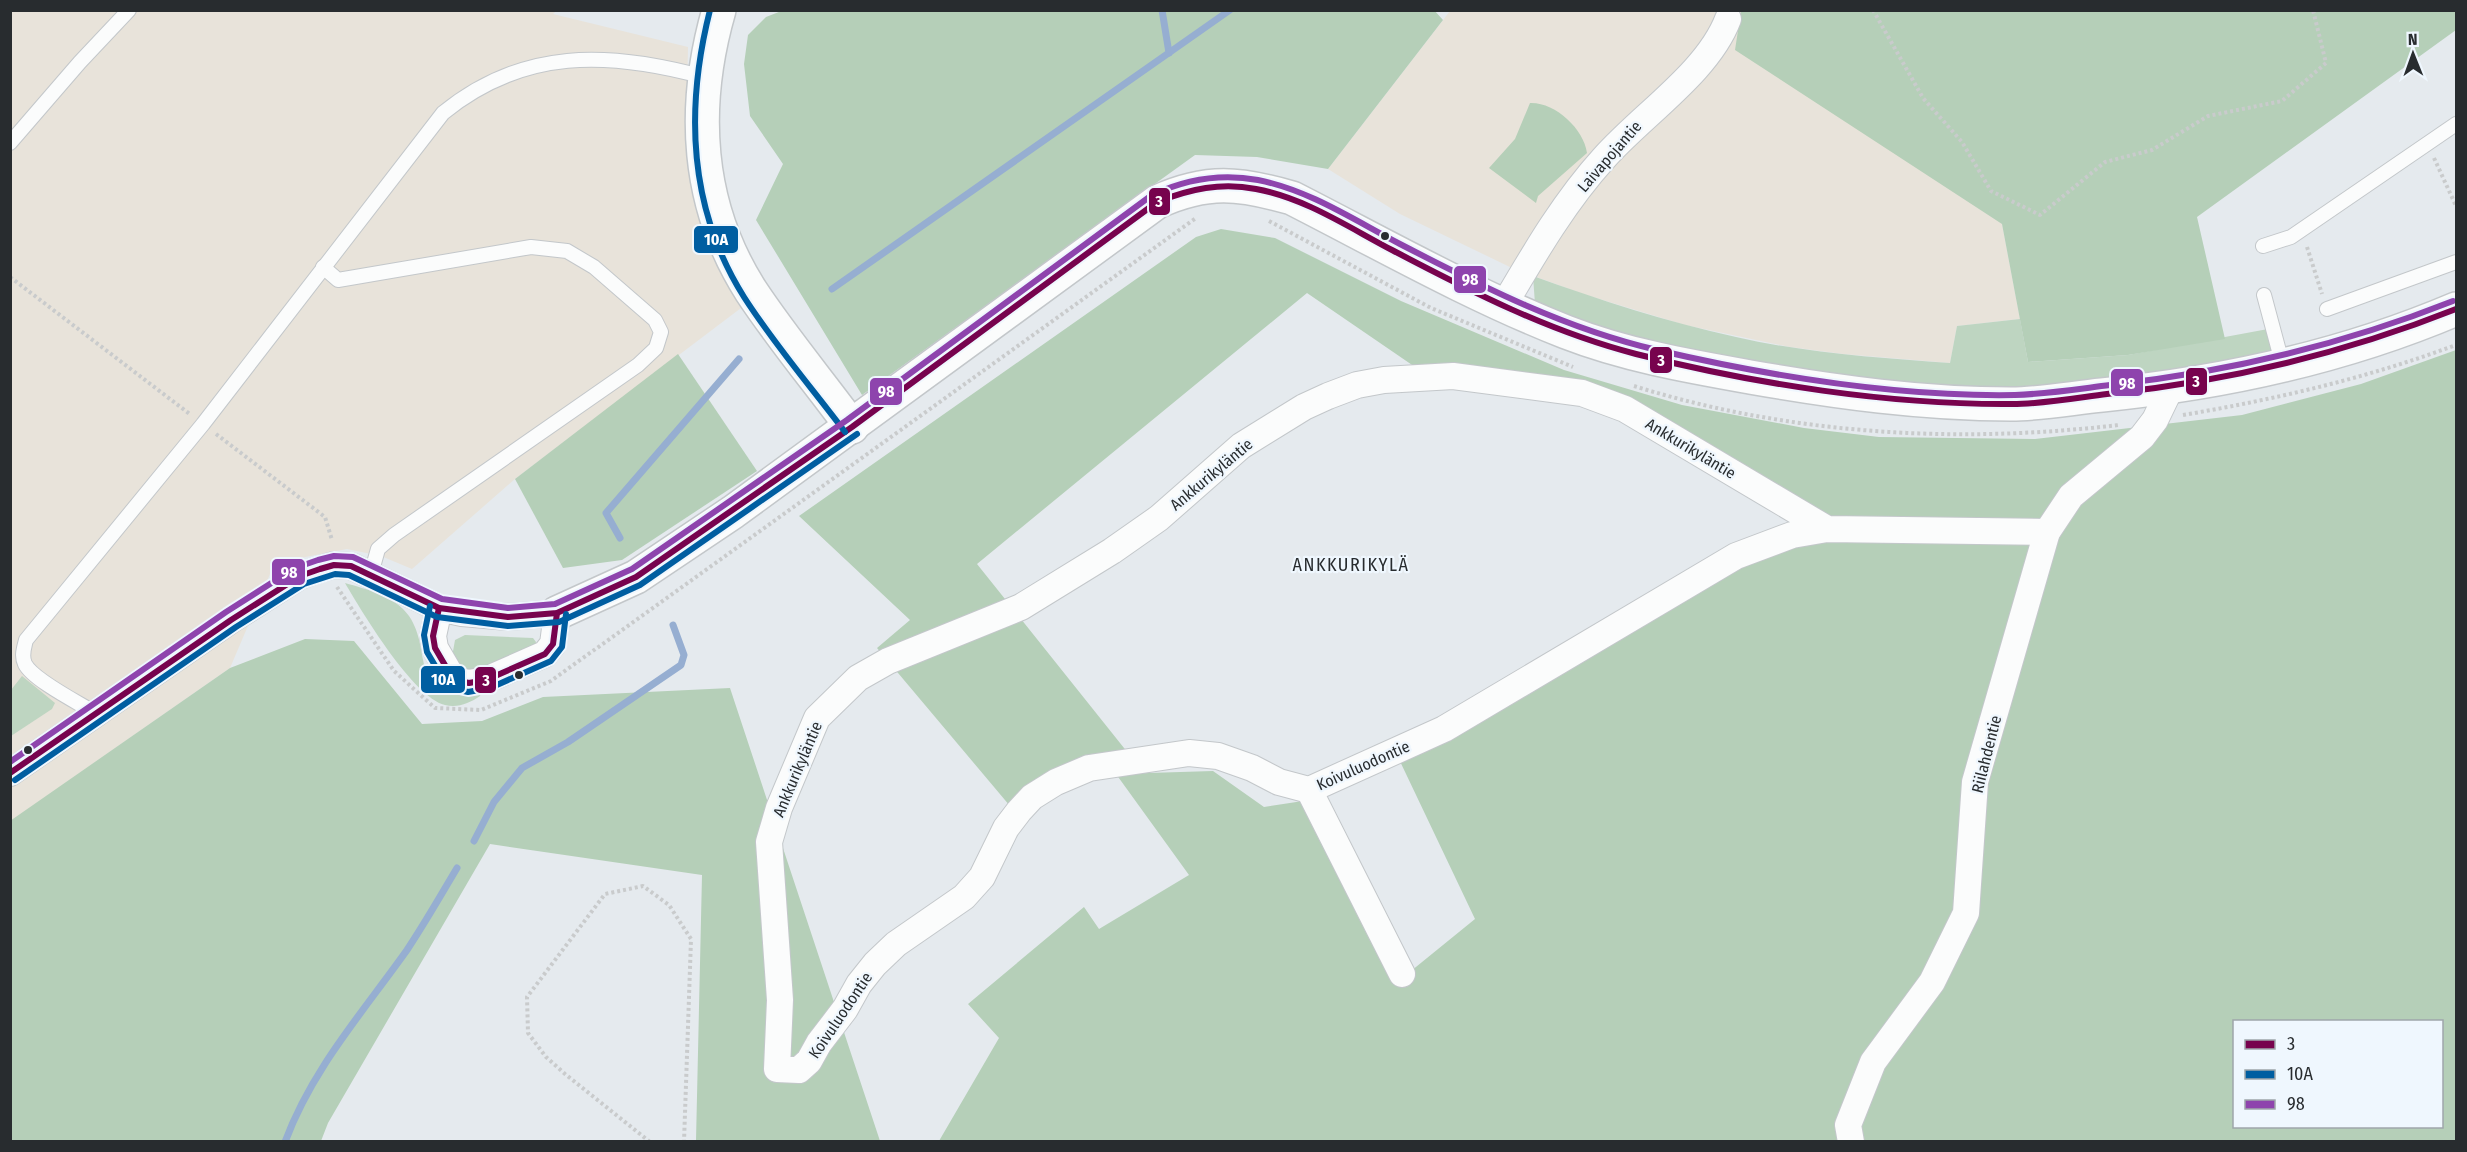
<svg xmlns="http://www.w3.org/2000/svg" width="2467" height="1152" font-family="'Fira Sans Condensed',sans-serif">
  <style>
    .industrial { fill: #e8e3da }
    .green { fill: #bed5c1 }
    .forest { fill: #b5cfb8; fill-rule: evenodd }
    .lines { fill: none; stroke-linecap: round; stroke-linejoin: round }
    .stream { stroke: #96aed1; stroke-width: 7 }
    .lane-casing { stroke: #c3c7ca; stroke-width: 16 }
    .street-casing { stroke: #c3c7ca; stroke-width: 28 }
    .secondary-casing { stroke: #c3c7ca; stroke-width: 36 }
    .path { stroke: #c9cbcc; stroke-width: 4; stroke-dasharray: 3 3; stroke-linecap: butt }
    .lane { stroke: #fbfcfc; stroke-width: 14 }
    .street { stroke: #fbfcfc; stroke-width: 26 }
    .secondary { stroke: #fbfcfc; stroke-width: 33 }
    .bus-1-casing { stroke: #eff7fe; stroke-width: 10 }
    .bus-2-casing { stroke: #eff7fe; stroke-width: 10 }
    .bus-3-casing { stroke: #eff7fe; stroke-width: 10 }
    .bus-1 { stroke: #77034e; stroke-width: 6 }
    .bus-2 { stroke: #005ea1; stroke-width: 6 }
    .bus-3 { stroke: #8e44ad; stroke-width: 6 }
    .bus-dot { fill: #282c2f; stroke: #eff7fe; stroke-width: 2 }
    .labels { text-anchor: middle; stroke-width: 4.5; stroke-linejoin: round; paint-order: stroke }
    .street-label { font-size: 16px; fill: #282c2f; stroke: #eff7fe }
    .neighbourhood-label { font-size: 18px; letter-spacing: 1.5px; fill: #282c2f; stroke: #eff7fe }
    .line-badge { stroke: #eff7fe; stroke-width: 2 }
    .badge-label { font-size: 16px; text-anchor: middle; font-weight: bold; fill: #fff }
  </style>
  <rect width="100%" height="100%" fill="#e5eaee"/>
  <g class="industrial">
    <path d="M 11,11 L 556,11 L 553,14 L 688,47 L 686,141 L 698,199 L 745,305 L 515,479 L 412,569 L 381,556 L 347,549 L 300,558 L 270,574 L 230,668 L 11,821 Z"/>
    <path d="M 1450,11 L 1810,11 L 2002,224 L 2020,319 L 1957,326 L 1950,363 L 1843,354 L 1790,347 L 1685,325 L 1583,294 L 1512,268 L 1400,214 L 1328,169 Z"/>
  </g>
  <g class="green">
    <path d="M 1533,276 C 1600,300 1667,322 1736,337 C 1806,353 1878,358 1950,363 L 1957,326 L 2020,319 L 2028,362 L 2128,355 L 2268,329 L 2273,354 C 2079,401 1875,398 1682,350 C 1652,342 1620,336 1589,326 C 1571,320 1553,311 1535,304 Z"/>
    <path d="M 345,583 C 366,589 395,596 409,616 C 434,653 405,696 479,693 L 480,696 C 470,703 458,708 445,705 C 413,697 362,612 345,583 Z"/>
    <path d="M 465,635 L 533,638 L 536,642 L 535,647 C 522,653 473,678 461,669 C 458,667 455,661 452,657 L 455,640 Z"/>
    <path d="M 22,676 L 55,703 L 52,709 L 11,736 L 11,690 Z"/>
  </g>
  <g class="forest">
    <path d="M 784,10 L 1434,10 L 1443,20 L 1328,169 L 1257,157 L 1195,155 L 862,395 L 756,220 L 783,164 L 750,116 L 744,64 L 748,35 L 766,17 Z"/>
    <path d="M 1741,11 L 2456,11 L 2456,30 L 2197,217 L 2225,339 L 2128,355 L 2028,362 L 2002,224 L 1735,50 Z"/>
    <path d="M 1530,103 C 1555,102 1584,129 1587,153 L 1538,196 L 1536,203 L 1489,168 L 1515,139 Z"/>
    <path d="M 1221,229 L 1275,238 L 1401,301 L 1564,370 L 1682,405 L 1804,428 L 1879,437 L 2035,439 L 2242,415 L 2361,384 L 2456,350 L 2456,1141 L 939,1141 L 999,1038 L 968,1004 L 1084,907 L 1099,929 L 1189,875 L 1116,774 L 1213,771 L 1264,807 L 1303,801 L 1395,984 L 1475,919 L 1397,755 L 1754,557 L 1818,540 L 1599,394 L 1418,369 L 1307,293 L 977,564 L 1128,753 L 1010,806 L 877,648 L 910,620 L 799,516 L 1196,237 ZM 2234,1022 L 2442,1022 L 2442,1126 L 2234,1126 Z"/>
    <path d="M 678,354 L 757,471 L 622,560 L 563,568 L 515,479 Z"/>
    <path d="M 305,639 L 354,641 L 422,724 L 482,721 L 543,697 L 730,688 L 880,1141 L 696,1141 L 702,875 L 490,844 L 328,1123 L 321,1141 L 11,1141 L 10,821 L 230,668 Z"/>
  </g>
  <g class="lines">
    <g class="stream">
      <path d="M 1162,10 L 1169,53"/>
      <path d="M 832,289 L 1230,10"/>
      <path d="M 620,538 L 606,513 L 739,359"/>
      <path d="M 474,841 L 494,802 L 522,768 L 568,742 L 681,665 L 684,655 L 673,625"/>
      <path d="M 285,1142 C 312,1069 363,1012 407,950 C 425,923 441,895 457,868"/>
    </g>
    <defs>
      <g id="lane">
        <path d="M 10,143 L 80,62 L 129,10"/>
        <path d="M 2263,246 L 2291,237 L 2456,124"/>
        <path d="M 323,267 L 338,280 L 531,247 L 567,251 L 594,267 L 655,320 L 661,332 L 656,348 L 638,365 L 394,535 L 378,549 L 371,574"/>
        <path d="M 2264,295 L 2283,366"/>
        <path d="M 2327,309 L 2456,262"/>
        <path d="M 95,713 C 79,703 33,680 25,664 C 21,656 24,648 26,640 L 203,424 L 443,113 C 523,48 608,51 704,77"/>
      </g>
      <g id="street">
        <path d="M 1504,305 C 1534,254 1564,202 1604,158 C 1642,115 1708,72 1728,19"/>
        <path d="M 1827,529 L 1792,535 L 1736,556 L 1444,729 L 1309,790 L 1279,782 L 1252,768 L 1218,756 L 1189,753 L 1089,768 L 1056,782 L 1032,797 L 1019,811 L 1006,828 L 982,877 L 964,897 L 896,944 L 875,964 L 859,984 L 845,1009 L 819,1043 L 809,1061 L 799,1070 L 777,1069 L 780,1000 L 769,842 L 779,808 L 817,718 L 858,678 L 888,661 L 1021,607 L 1112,551 L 1159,518 L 1241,446 L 1304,407 L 1328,396 L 1357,385 L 1384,380 L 1453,376 L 1582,393 L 1625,409 L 1827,529 L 2047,532"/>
        <path d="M 10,773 L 231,620 L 300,576 L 320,569 L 334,565 L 351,566 L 439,608 L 462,613 L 508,617 L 557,613 L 553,644 L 545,654 L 486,680 L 469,683 L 459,681 L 449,672 L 435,648 L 433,636 L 439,608"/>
        <path d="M 1309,790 L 1402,974"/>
        <path d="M 1851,1142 L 1848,1125 L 1873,1062 L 1932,982 L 1966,913 L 1975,782 L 2047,532 L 2071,496 L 2142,437 L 2155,420 L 2170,389"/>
      </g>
      <g id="secondary">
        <path d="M 719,10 C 691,107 696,205 751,291 C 782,338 819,382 852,427"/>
        <path d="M 557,613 L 636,577 L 733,512 L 1157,202 C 1207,179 1240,183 1292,198 C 1382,244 1472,295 1566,332 C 1625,355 1688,366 1750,377 C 1836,392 1923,404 2011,404 C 2041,404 2072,398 2102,395 C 2224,383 2343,357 2456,309"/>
      </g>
    </defs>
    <use href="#lane" class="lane-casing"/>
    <use href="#street" class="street-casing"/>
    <use href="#secondary" class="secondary-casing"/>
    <g class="path">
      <path d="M 1873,10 L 1923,98 L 1962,142 L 1991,191 L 2040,215 L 2105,162 L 2152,150 L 2208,116 L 2282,101 L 2326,63 L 2313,10"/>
      <path d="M 2434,158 L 2456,206"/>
      <path d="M 1269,221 L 1431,308 L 1573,367"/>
      <path d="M 2307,247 L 2322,294"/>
      <path d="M 10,277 L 191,415"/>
      <path d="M 1634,386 C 1791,435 1957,444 2119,425"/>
      <path d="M 2183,415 C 2277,399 2367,378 2456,345"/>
      <path d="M 216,434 L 325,517 L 332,540"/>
      <path d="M 337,587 L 394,671 L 435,708 L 481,710 L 551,681 L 1196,218"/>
      <path d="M 650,1142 L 565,1074 L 546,1057 L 528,1033 L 527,997 L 605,894 L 643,886 L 669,905 L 691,939 L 684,1142"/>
    </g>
    <use href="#lane" class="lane"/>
    <use href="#street" class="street"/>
    <use href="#secondary" class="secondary"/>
    <defs>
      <g id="bus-1">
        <path d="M 439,608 L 433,636 L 435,648 L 449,672 L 459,681 L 469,683 L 486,680 L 545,654 L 553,644 L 557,613"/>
        <path d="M 10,773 L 231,620 L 300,576 L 320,569 L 334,565 L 351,566 L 439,608 L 508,617 L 557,613 L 636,577 L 852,427 L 1157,202 C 1190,189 1221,182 1256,189 C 1305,198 1348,227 1392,250 C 1470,291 1550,332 1636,354 C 1755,384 1889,405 2012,404 C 2044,404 2076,398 2107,394 C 2228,381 2343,354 2456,309"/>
      </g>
      <g id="bus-2">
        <path d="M 710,10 C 685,109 688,208 744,297 C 774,344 811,387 845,432"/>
        <path d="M 430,606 L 424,635 L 427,652 L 443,679 L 455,689 L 468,692 L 490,688 L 551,661 L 562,647 L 566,614"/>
        <path d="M 15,780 L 236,627 L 304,584 L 335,574 L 349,575 L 437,617 L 508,626 L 559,622 L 640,585 L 857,434"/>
      </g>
      <path id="bus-3" d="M 10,762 L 226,612 L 295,568 L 318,560 L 334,556 L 353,557 L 442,599 L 508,608 L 555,604 L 632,569 L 847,420 L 1152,195 C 1186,179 1220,173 1258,180 C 1309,190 1354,220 1400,244 C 1483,287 1566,329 1657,350 C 1773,377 1896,397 2015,395 C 2047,394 2078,389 2110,385 C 2229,372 2342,345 2453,301"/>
    </defs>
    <use href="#bus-1" class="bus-1-casing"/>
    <use href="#bus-2" class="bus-2-casing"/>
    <use href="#bus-3" class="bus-3-casing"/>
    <use href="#bus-1" class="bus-1"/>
    <use href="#bus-2" class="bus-2"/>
    <use href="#bus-3" class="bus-3"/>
  </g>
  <g class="bus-dot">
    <circle cx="1385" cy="236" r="5"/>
    <circle cx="519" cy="675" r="5"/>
    <circle cx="28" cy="750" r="5"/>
  </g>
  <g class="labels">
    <g class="street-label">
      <text transform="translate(1609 156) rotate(-49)" y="6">Laivapojantie</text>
      <text transform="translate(1691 448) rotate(31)" y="6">Ankkurikyläntie</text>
      <text transform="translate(1211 474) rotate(-40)" y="6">Ankkurikyläntie</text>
      <text transform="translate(1986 754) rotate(-76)" y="6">Riilahdentie</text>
      <text transform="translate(1363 765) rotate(-24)" y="6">Koivuluodontie</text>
      <text transform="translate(797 769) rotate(-67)" y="6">Ankkurikyläntie</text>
      <text transform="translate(840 1015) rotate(-56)" y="6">Koivuluodontie</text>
    </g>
    <g class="neighbourhood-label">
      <text x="1351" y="571">ANKKURIKYLÄ</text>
    </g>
  </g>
  <g class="line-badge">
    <rect x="1148" y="187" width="23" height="29" rx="6" fill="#77034e"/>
    <rect x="693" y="225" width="46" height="29" rx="6" fill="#005ea1"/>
    <rect x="1453" y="265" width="34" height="29" rx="6" fill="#8e44ad"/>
    <rect x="1649" y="346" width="24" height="28" rx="6" fill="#77034e"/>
    <rect x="2185" y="367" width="23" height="29" rx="6" fill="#77034e"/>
    <rect x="2110" y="368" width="34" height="29" rx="6" fill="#8e44ad"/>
    <rect x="869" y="377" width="34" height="29" rx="6" fill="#8e44ad"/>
    <rect x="271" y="558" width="35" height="28" rx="6" fill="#8e44ad"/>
    <rect x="420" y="665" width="46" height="29" rx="6" fill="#005ea1"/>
    <rect x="474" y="666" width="23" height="28" rx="6" fill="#77034e"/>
  </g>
  <g class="badge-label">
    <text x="1159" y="207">3</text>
    <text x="716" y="245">10A</text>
    <text x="1470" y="285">98</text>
    <text x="1661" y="366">3</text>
    <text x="2196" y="387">3</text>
    <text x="2127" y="389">98</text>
    <text x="886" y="397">98</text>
    <text x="289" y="578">98</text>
    <text x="443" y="685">10A</text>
    <text x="486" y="686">3</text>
  </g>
  <rect width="2467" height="1152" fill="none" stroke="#282c2f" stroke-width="24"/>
  <rect x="2233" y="1020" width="210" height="108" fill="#eff7fe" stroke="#9fa6ab" stroke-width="1.5"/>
  <rect x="2245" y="1040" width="30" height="9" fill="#77034e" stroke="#9fa6ab" stroke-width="1.5"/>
  <text x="2287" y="1050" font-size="18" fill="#282c2f">3</text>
  <rect x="2245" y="1070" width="30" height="9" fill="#005ea1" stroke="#9fa6ab" stroke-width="1.5"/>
  <text x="2287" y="1080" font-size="18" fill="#282c2f">10A</text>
  <rect x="2245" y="1100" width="30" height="9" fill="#8e44ad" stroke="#9fa6ab" stroke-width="1.5"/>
  <text x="2287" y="1110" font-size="18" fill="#282c2f">98</text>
  <g transform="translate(2413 54) rotate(359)" stroke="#eff7fe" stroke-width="4.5" paint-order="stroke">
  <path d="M0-4.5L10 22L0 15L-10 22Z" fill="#282c2f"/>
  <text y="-9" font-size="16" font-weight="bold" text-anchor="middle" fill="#282c2f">N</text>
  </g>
</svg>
